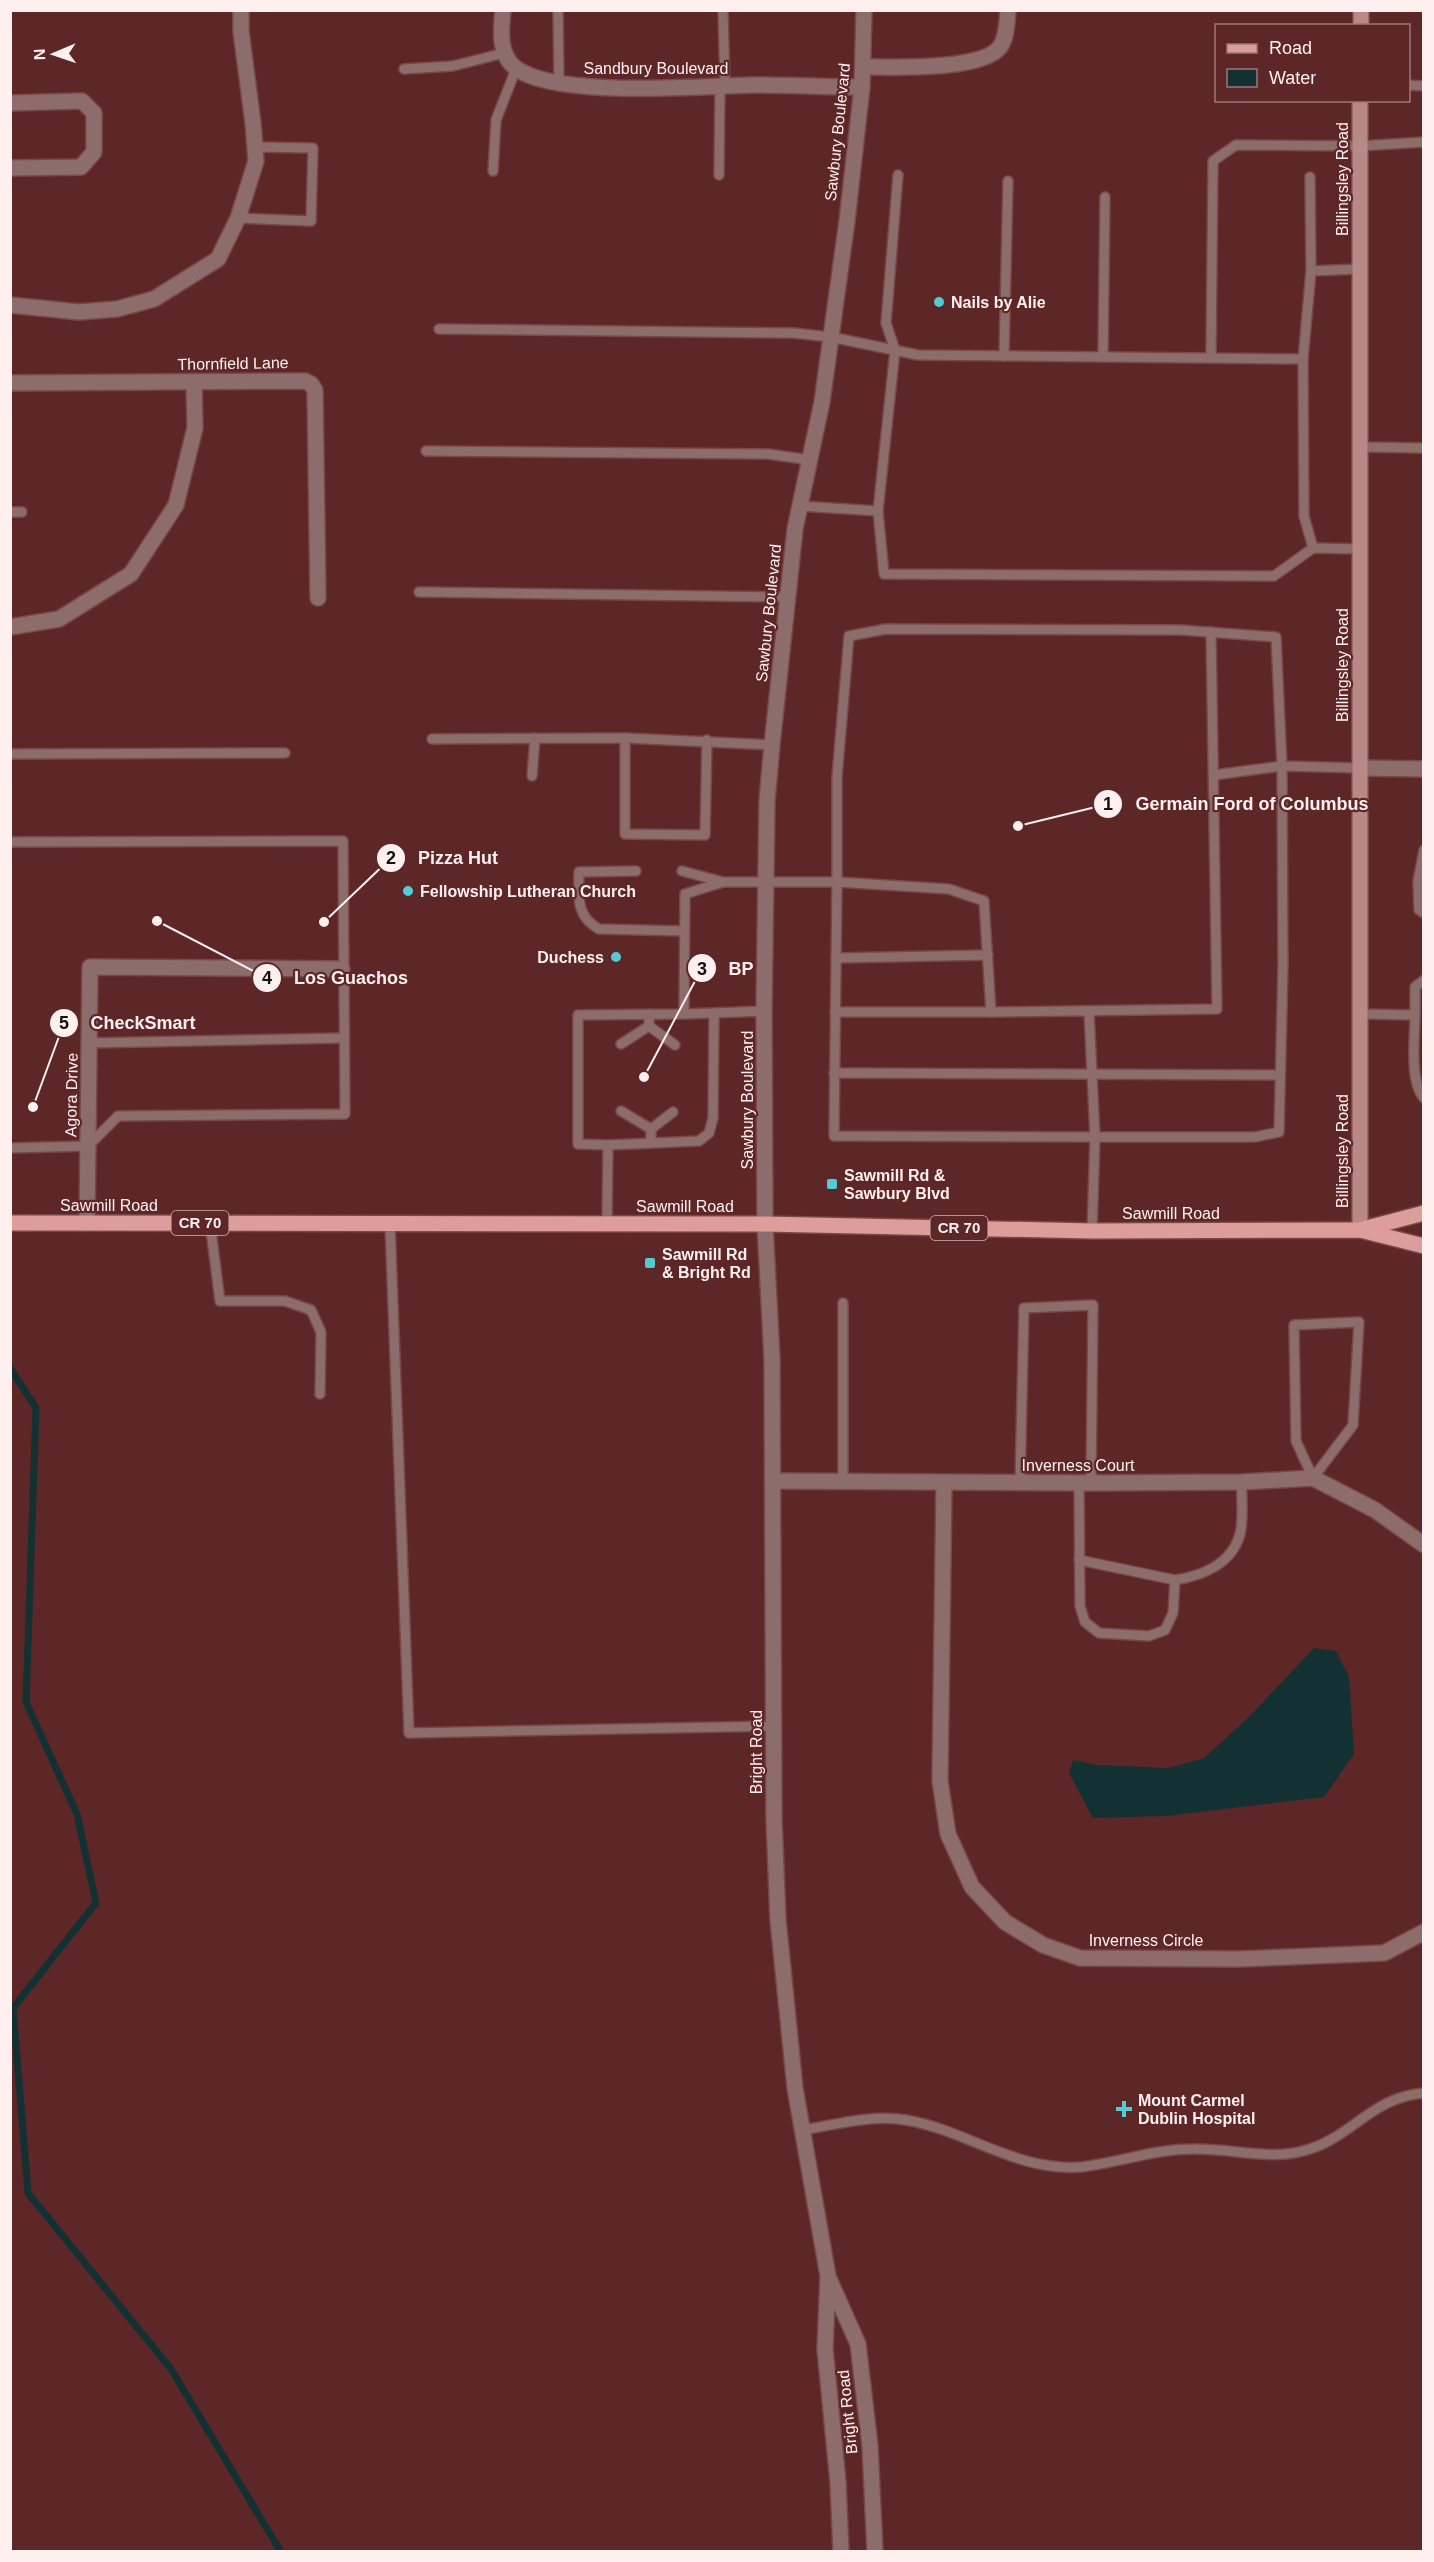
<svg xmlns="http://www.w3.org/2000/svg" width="1434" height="2562" font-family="Helvetica,sans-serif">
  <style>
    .water { fill: #133033 }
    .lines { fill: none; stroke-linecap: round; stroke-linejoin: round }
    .stream { stroke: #133033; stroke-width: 7 }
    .lane-casing { stroke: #784747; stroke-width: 12 }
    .street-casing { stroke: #784747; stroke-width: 18 }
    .secondary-casing { stroke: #784747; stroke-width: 18 }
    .primary-casing { stroke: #784747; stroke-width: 18 }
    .lane { stroke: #8c6d6c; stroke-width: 9 }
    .street { stroke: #8c6d6c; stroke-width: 15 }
    .secondary { stroke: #b98986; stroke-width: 15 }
    .primary { stroke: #dc9d9b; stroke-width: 15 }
    .poi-dot { fill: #51ccd5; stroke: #5e2727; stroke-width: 2 }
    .labels { text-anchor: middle; stroke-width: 4.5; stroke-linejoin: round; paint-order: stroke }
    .shield { fill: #5e2727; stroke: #cfb4b3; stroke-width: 1.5 }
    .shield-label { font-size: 15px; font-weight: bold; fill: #fff0ef }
    .street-label { font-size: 16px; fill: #fff0ef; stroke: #5e2727 }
    .poi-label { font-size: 16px; font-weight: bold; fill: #fff0ef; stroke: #5e2727; text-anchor: start }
    .leader { fill: none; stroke: #fff0ef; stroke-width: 2 }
    .callout-dot { fill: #fff0ef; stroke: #5e2727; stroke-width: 2 }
    .mark-label { font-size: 18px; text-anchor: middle; font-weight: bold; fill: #111 }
    .callout-label { font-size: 18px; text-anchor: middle; font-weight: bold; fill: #fff0ef; stroke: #5e2727; stroke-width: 4.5; stroke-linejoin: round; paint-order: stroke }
  </style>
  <rect width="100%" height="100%" fill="#5e2727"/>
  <path class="water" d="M 1314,1648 L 1336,1651 L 1349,1677 L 1354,1754 L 1324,1797 L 1166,1816 L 1093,1818 L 1069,1773 L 1073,1760 L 1096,1765 L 1169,1768 L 1204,1758 L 1249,1717 Z"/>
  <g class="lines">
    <path class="stream" d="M 10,1368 L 36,1408 L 26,1702 L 77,1814 L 96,1903 L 13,2008 L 28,2193 L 171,2369 L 281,2552"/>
    <defs>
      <g id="lane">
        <path d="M 558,10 L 559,82"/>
        <path d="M 723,10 L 725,86"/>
        <path d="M 404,69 L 453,66 L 504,53"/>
        <path d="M 1408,85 L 1424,86"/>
        <path d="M 493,171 L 496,120 L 516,69"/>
        <path d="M 719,175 L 720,86"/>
        <path d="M 1310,177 L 1311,271"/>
        <path d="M 238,218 L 311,221 L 313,148 L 255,147"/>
        <path d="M 439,329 L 793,333 L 831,337 L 918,355 L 1303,359 L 1304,516 L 1313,548"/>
        <path d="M 1004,356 L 1008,181"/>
        <path d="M 1103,357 L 1105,197"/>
        <path d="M 1211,358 L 1213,161 L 1236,145 L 1360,146 L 1424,142"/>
        <path d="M 1303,359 L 1311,271 L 1359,269"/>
        <path d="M 1360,447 L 1424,448"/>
        <path d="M 426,451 L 768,454 L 810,460"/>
        <path d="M 800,506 L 878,511 L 884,574 L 1274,576 L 1313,548 L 1360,549"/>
        <path d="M 878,511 L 895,350 L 886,323 L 898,175"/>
        <path d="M 10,512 L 22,512"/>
        <path d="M 419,592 L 788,597"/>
        <path d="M 625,738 L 625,834 L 705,835 L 707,740"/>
        <path d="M 432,739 L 625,738 L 772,745"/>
        <path d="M 10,754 L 285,753"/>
        <path d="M 532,776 L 535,738"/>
        <path d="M 10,842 L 343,841 L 345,1114 L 118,1116 L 88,1146 L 10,1148"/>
        <path d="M 1424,850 L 1418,881 L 1419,910 L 1424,913"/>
        <path d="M 636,871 L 579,872 C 579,896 575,916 599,929 L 684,931"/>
        <path d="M 682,871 L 723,882"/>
        <path d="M 836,958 L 988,955"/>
        <path d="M 835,1012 L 991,1012"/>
        <path d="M 1089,1012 L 1095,1137 L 834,1136 L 837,882 L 949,889 L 984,901 L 991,1012 L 1217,1009 L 1211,632"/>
        <path d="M 714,1013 L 764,1011"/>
        <path d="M 1361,1014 L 1415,1015 C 1415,1036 1409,1082 1424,1098"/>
        <path d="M 1415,1015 L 1415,987 L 1424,980"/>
        <path d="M 649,1026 L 675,1045"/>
        <path d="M 89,1043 L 343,1038"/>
        <path d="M 621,1044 L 649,1026 L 649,1014"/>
        <path d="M 834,1073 L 1280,1075"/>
        <path d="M 621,1111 L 651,1129 L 651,1142"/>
        <path d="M 651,1129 L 673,1112"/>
        <path d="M 608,1145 L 578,1144 L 578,1015 L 684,1014 L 685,894 L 723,882 L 837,882 L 837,777 L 849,636 L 886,629 L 1181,630 L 1276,637 L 1282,766 L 1361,768"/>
        <path d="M 210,1223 L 220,1301 L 285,1301 L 311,1310 L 321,1332 L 320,1394"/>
        <path d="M 390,1224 L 409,1733 L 774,1726"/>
        <path d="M 607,1224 L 608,1145 L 699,1141 L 709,1133 L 713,1118 L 714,1013 L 684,1014"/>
        <path d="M 1092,1231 L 1095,1137 L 1255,1137 L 1279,1132 L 1283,966 L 1282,766 L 1214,775"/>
        <path d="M 843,1303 L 843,1482"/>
        <path d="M 1359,1322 L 1353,1425 L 1313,1478 L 1296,1441 L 1294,1325 Z"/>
        <path d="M 1020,1483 L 1024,1308 L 1093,1305 L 1091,1483"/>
        <path d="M 1079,1483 L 1080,1606 L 1085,1622 L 1099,1633 L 1149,1636 L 1165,1630 L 1173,1613 L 1175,1580 C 1202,1576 1232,1564 1240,1534 C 1244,1519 1241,1499 1242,1482"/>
        <path d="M 1079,1560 L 1175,1580"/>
        <path d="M 802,2130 C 835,2125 872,2114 906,2120 C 966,2130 1017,2172 1081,2167 C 1118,2163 1154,2149 1193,2149 C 1233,2148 1271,2162 1310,2149 C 1353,2135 1373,2097 1424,2093"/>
      </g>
      <g id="street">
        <path d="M 503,10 C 501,30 498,56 517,69 C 559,98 699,86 752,85 C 789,85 826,87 862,87"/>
        <path d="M 863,67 C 892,67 982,71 1000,47 C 1007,37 1007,22 1008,10"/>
        <path d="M 10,103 L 82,101 L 94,113 L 94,152 L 81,167 L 10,168"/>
        <path d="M 10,305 L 79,312 L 117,309 L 154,299 L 218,259 L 238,218 L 256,161 L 253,123 L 241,31 L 241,10"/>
        <path d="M 10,383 L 305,381 L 311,384 L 315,390 L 318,598"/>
        <path d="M 10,627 L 59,619 L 131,574 L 176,505 L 195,428 L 194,382"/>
        <path d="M 1361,768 L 1424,769"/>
        <path d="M 87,1223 L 90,967 L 342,969"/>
        <path d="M 773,1481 L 1091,1483 L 1242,1482 L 1313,1478 L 1375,1510 L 1424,1545"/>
        <path d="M 944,1482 L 940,1781 L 948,1834 L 972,1887 L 1005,1922 L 1043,1945 L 1080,1958 L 1239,1959 L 1384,1953 L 1424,1932"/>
        <path d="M 830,2281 L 858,2344 L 870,2446 L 875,2552"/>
        <path d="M 841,2552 L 838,2482 L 825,2349 L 828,2276 L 795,2088 L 778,1920 L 774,1819 L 772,1359 L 765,1224 L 764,1011 L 767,801 L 772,745 L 795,529 L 822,402 L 847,221 L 862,87 L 864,10"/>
      </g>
      <g id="secondary">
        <path d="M 1361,26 L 1361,10"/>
        <path d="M 1360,1230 L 1360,100"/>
      </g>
      <g id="primary">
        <path d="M 10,1223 L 765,1224 L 1092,1231 L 1360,1230 L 1424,1246"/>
        <path d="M 1363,1229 L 1424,1213"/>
      </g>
    </defs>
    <use href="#lane" class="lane-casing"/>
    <use href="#street" class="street-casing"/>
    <use href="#secondary" class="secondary-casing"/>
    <use href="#primary" class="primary-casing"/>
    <use href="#lane" class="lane"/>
    <use href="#street" class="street"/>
    <use href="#secondary" class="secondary"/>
    <use href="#primary" class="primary"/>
  </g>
  <g class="poi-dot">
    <circle cx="939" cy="302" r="6"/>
    <circle cx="408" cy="891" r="6"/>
    <circle cx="616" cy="957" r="6"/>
    <rect x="826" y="1178" width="12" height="12" rx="3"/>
    <rect x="644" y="1257" width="12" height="12" rx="3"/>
    <path d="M1121 2100h6v6h6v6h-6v6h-6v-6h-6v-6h6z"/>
  </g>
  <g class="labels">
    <g class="shield">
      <rect x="171.5" y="1211" width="57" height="24" rx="4.5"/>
      <rect x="930.5" y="1216" width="57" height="24" rx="4.5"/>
    </g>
    <g class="shield-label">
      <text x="200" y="1228">CR 70</text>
      <text x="959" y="1233">CR 70</text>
    </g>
    <g class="street-label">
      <text x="656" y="74">Sandbury Boulevard</text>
      <text transform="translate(837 132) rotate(-84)" y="6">Sawbury Boulevard</text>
      <text transform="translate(1342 179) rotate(-90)" y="6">Billingsley Road</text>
      <text transform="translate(233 363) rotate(-1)" y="6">Thornfield Lane</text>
      <text transform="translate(768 613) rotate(-84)" y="6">Sawbury Boulevard</text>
      <text transform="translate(1342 665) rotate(-90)" y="6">Billingsley Road</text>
      <text transform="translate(71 1095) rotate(-89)" y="6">Agora Drive</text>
      <text transform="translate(747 1100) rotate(-90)" y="6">Sawbury Boulevard</text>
      <text transform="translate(1342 1151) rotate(-90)" y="6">Billingsley Road</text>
      <text x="109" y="1211">Sawmill Road</text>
      <text x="685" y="1212">Sawmill Road</text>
      <text x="1171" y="1219">Sawmill Road</text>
      <text x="1078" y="1471">Inverness Court</text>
      <text transform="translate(756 1752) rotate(-90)" y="6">Bright Road</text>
      <text x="1146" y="1946">Inverness Circle</text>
      <text transform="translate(847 2412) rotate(-96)" y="6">Bright Road</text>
    </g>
    <g class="poi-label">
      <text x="951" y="308">Nails by Alie</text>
      <text x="420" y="897">Fellowship Lutheran Church</text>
      <text x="604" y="963" text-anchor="end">Duchess</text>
      <text x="844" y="1181">Sawmill Rd &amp;<tspan x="844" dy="18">Sawbury Blvd</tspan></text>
      <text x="662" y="1260">Sawmill Rd<tspan x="662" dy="18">&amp; Bright Rd</tspan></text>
      <text x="1138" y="2106">Mount Carmel<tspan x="1138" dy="18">Dublin Hospital</tspan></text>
    </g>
  </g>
  <path class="leader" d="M1018 826L1108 804M324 922L391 858M644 1077L702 968M157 921L267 978M33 1107L64 1023"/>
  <g class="callout-dot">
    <circle cx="1018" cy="826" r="6"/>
    <circle cx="324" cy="922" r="6"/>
    <circle cx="644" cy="1077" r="6"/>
    <circle cx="157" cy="921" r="6"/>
    <circle cx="33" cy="1107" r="6"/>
    <circle cx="1108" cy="804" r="15"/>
    <circle cx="391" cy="858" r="15"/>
    <circle cx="702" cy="968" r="15"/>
    <circle cx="267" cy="978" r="15"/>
    <circle cx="64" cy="1023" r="15"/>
  </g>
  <g class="mark-label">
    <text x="1108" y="810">1</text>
    <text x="391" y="864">2</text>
    <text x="702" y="975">3</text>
    <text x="267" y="984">4</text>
    <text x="64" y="1029">5</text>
  </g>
  <g class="callout-label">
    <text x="1252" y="810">Germain Ford of Columbus</text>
    <text x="458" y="864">Pizza Hut</text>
    <text x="741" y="975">BP</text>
    <text x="351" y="984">Los Guachos</text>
    <text x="143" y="1029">CheckSmart</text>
  </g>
  <rect width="1434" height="2562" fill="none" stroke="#fff0ef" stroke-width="24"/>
  <rect x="1215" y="24" width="195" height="78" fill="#5e2727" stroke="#9e7777" stroke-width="1.5"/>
  <rect x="1227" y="44" width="30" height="9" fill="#dc9d9b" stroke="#9e7777" stroke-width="1.5"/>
  <text x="1269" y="54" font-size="18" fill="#fff0ef">Road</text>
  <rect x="1227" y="69" width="30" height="18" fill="#133033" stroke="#9e7777" stroke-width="1.5"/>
  <text x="1269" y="84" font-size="18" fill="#fff0ef">Water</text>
  <g transform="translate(54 54) rotate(268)" stroke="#5e2727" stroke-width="4.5" paint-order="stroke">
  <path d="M0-4.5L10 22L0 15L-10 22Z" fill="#fff0ef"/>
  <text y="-9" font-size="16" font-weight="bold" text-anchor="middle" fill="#fff0ef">N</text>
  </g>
</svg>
